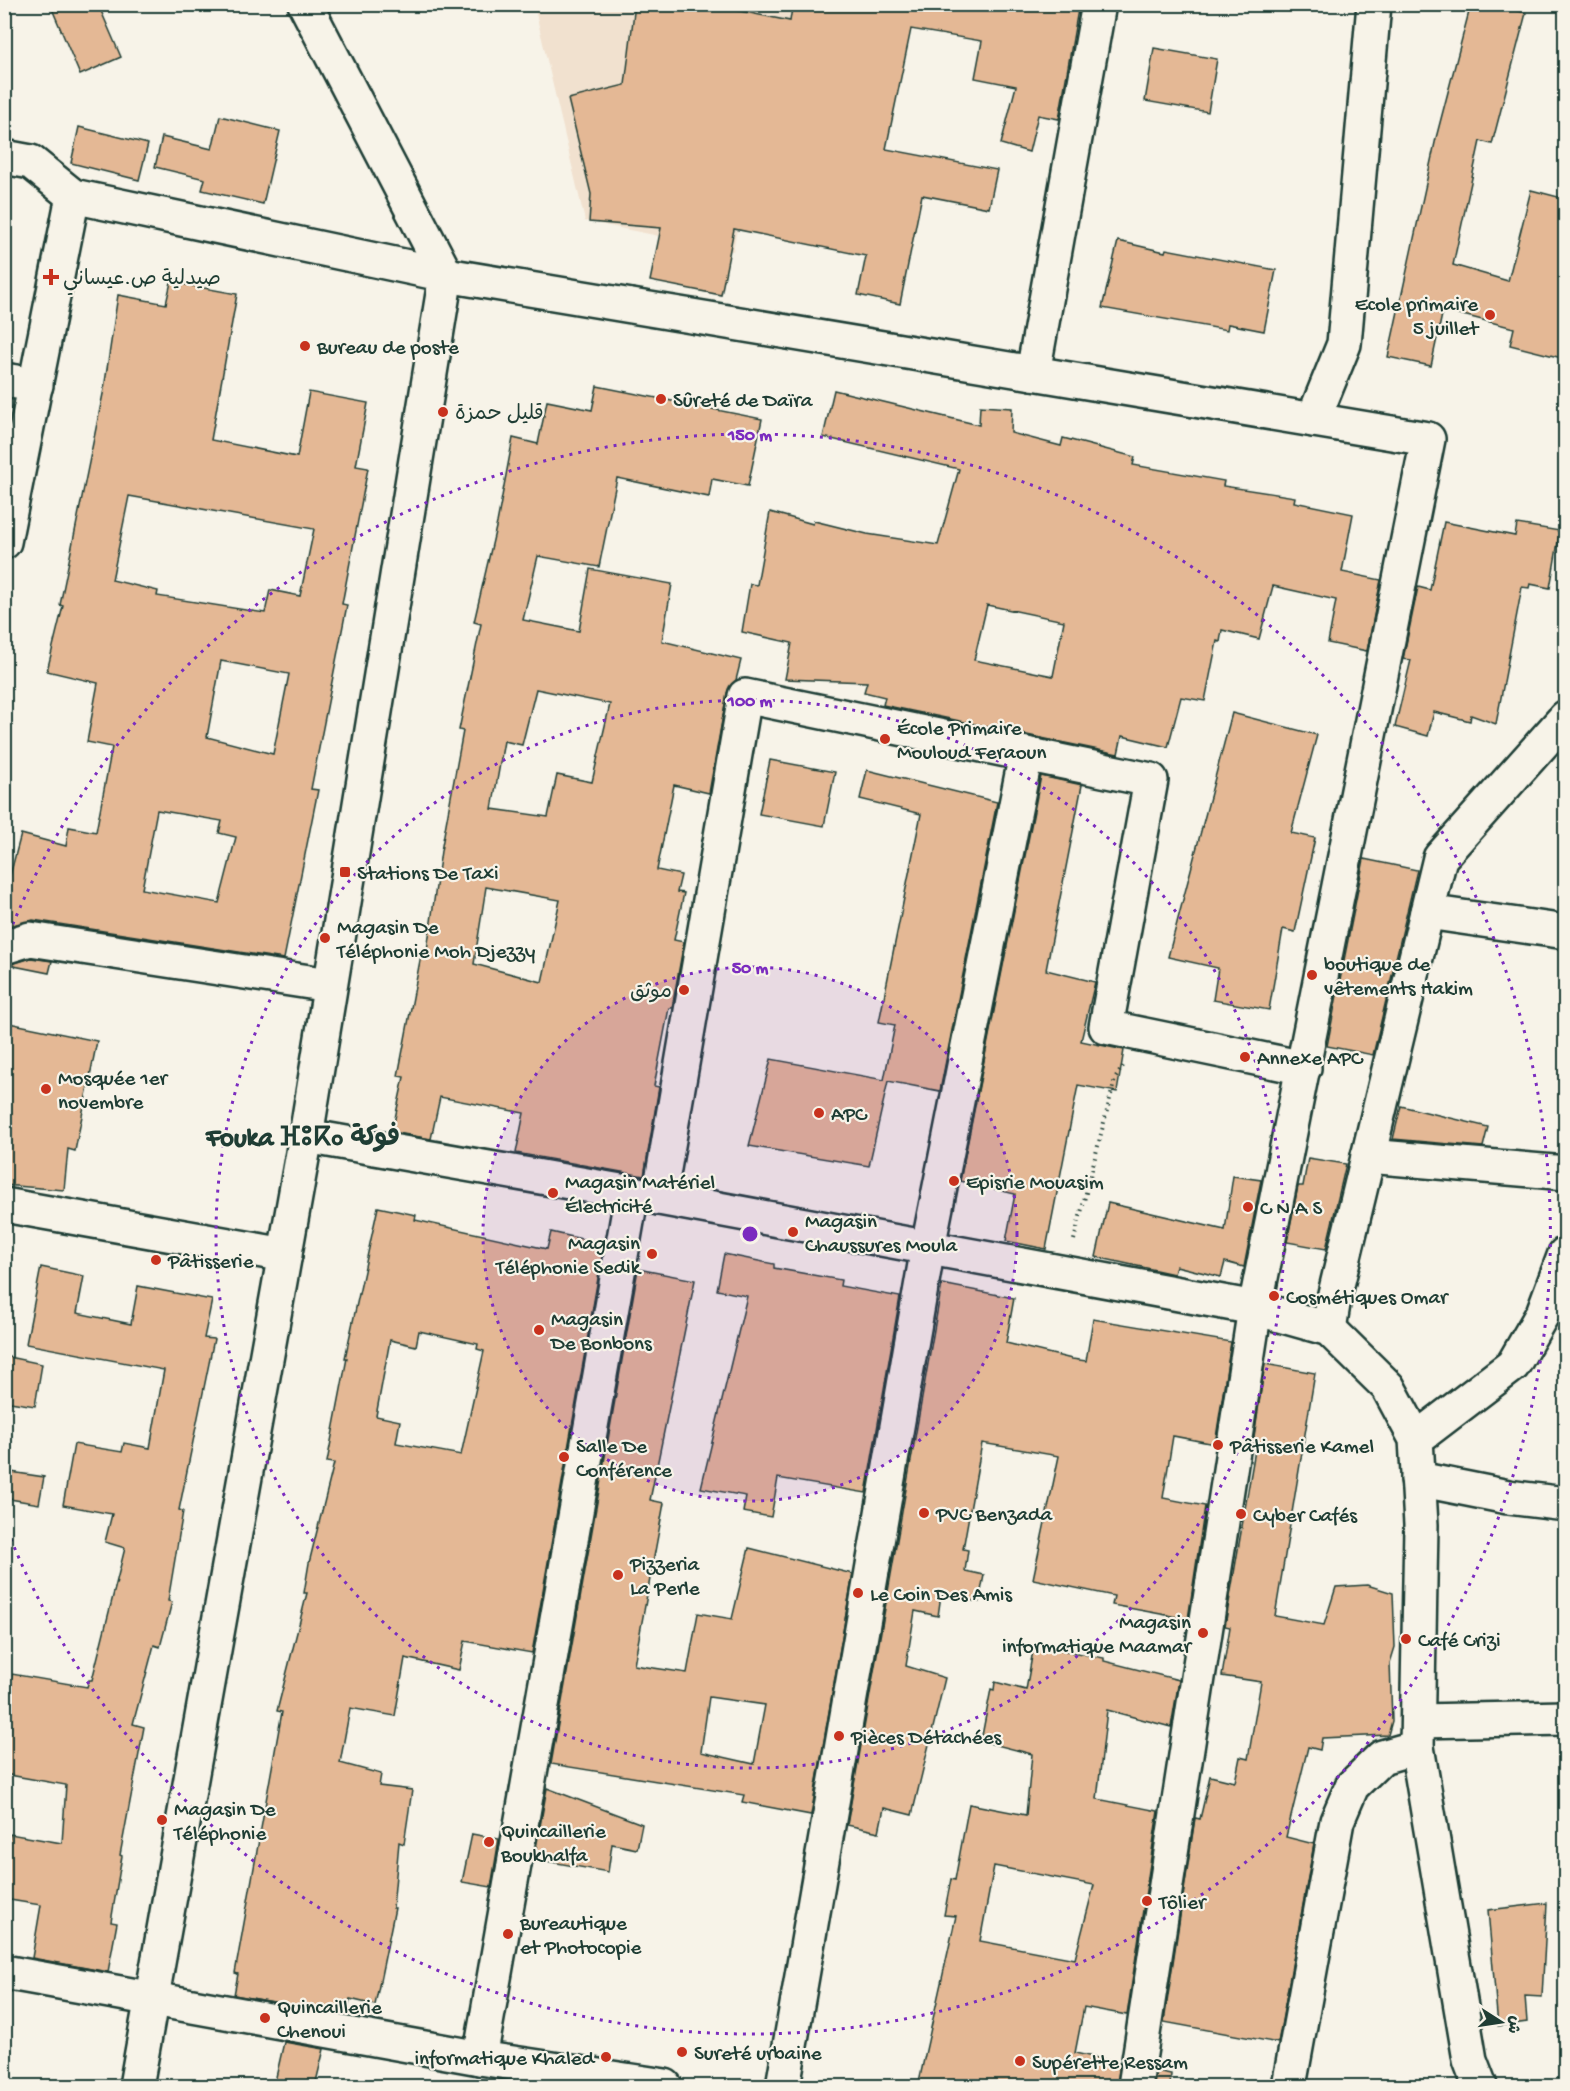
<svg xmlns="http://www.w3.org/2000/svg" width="1570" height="2091" font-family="'Gochi Hand','Playpen Sans Arabic','Noto Sans Tifinagh',sans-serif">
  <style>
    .built { fill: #f1e1cf }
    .building { fill: #e4b895; stroke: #1f3d34; stroke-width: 1.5; fill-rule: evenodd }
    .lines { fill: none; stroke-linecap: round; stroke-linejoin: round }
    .minor-casing { stroke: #1f3d34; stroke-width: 38 }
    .tertiary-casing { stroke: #1f3d34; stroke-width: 38 }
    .secondary-casing { stroke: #1f3d34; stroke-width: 38 }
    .path { stroke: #1f3d34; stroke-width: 4; stroke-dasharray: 1.5 4.5; stroke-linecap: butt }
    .minor { stroke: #f7f3e8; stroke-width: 33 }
    .tertiary { stroke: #f7f3e8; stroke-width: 33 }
    .secondary { stroke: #f7f3e8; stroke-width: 33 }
    .ring { fill: none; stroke: #7b2cbf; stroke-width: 3; stroke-dasharray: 3 6 }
    .poi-dot { fill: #c8321e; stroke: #f7f3e8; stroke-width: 2 }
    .labels { text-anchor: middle; stroke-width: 4.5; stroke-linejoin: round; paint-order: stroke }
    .poi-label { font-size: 21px; fill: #1f3d34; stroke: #f7f3e8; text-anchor: start }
    .district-label { font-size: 27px; font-weight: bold; fill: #1f3d34; stroke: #f7f3e8 }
    .centre { fill: #7b2cbf; stroke: #f7f3e8; stroke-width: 3 }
    .ring-label { font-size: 18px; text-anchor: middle; font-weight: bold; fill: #7b2cbf; stroke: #f7f3e8; stroke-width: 4.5; stroke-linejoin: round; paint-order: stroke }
  </style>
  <rect width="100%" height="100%" fill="#f7f3e8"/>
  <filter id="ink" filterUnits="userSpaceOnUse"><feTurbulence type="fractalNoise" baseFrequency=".0167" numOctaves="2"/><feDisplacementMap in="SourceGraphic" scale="12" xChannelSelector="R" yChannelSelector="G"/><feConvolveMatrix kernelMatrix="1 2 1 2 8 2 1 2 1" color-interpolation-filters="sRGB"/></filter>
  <g filter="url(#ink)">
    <path class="built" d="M 534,5 L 841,5 L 766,69 L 733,251 L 585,221 Z"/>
    <g class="building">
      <path d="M 50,4 L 98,4 L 121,57 L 80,75 Z"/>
      <path d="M 635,4 L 705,4 L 790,21 L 792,8 L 807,11 L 808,4 L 1079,4 L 1059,119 L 1038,115 L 1029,152 L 1001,144 L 1016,86 L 975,78 L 982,41 L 911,29 L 886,149 L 997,170 L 989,208 L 922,195 L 900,304 L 858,295 L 866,256 L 734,229 L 721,295 L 650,281 L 661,228 L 589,222 L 591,194 L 568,99 L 625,85 Z"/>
      <path d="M 1471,4 L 1492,4 L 1526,13 L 1492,144 L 1480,141 L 1453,265 L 1508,281 L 1531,190 L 1566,199 L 1566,359 L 1510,345 L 1514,328 L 1443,310 L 1431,366 L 1388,357 L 1436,138 Z"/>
      <path d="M 1154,48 L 1217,59 L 1208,112 L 1145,101 Z"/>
      <path d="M 220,116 L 280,131 L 263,204 L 202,190 L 205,179 L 155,167 L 162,137 L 212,149 Z"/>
      <path d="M 79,127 L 148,144 L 139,180 L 71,163 Z"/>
      <path d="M 1118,241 L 1165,252 L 1166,249 L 1276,270 L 1264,331 L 1228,324 L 1227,330 L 1102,308 Z"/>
      <path d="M 171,282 L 237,294 L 211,440 L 297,457 L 309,392 L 368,403 L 356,466 L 368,468 L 342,604 L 347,605 L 311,789 L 318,790 L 284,959 L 33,920 L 7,927 L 9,912 L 4,911 L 4,898 L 21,834 L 66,846 L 69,827 L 96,832 L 112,747 L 87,742 L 98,683 L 47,671 L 63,606 L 60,605 L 104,389 L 118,295 L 166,304 ZM 129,496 L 314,529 L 300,596 L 270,590 L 265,613 L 157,596 L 158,591 L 112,580 ZM 221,661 L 289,674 L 273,754 L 207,737 ZM 157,810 L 222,821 L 219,833 L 236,837 L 219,903 L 142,889 Z"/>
      <path d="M 597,386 L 762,419 L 748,486 L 712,479 L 709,497 L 617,478 L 599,567 L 538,556 L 523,620 L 579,631 L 590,569 L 672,584 L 662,641 L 741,660 L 736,680 L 727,693 L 709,793 L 674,785 L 657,870 L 681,875 L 677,892 L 684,893 L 674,940 L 684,942 L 672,1008 L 669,1008 L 654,1086 L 659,1087 L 644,1176 L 516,1153 L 524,1113 L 440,1097 L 431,1139 L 392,1132 L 404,1077 L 398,1076 L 422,950 L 427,950 L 441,851 L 463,731 L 459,730 L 481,624 L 474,622 L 497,523 L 513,438 L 538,444 L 547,401 L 592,410 ZM 536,689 L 610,704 L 592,782 L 557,775 L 548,817 L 492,809 L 504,741 L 522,745 ZM 486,887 L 560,900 L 542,982 L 474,964 Z"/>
      <path d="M 834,390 L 979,425 L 980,406 L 1012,408 L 1011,433 L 1061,446 L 1063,438 L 1135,457 L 1133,465 L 1224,481 L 1223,486 L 1295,497 L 1294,502 L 1353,514 L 1342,572 L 1381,580 L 1367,651 L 1328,643 L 1336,600 L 1273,586 L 1259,639 L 1222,630 L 1220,642 L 1217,641 L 1205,701 L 1181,697 L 1168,747 L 1122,736 L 1118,754 L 883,705 L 885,697 L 864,692 L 867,682 L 785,679 L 792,643 L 742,632 L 750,584 L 757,585 L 770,512 L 813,524 L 814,521 L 867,534 L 938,545 L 959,469 L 823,437 ZM 987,605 L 1064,621 L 1053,676 L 974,660 Z"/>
      <path d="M 1444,522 L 1515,536 L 1517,524 L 1560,531 L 1550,588 L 1530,584 L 1529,588 L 1522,587 L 1496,724 L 1471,715 L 1470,721 L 1434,712 L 1428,736 L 1395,727 L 1411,660 L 1403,659 L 1418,587 L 1430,590 Z"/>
      <path d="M 1232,713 L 1317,735 L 1291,833 L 1315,838 L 1295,932 L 1283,929 L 1269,1010 L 1213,1000 L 1218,968 L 1168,957 Z"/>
      <path d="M 770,760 L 835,772 L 824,826 L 759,814 Z"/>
      <path d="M 867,770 L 997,802 L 940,1091 L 888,1081 L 869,1166 L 749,1146 L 771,1059 L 884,1080 L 895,1025 L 879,1022 L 921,814 L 860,799 Z"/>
      <path d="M 1041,776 L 1082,785 L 1046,970 L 1095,982 L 1081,1041 L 1124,1050 L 1117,1092 L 1078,1085 L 1046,1249 L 1006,1241 L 1015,1194 L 960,1181 Z"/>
      <path d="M 1364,859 L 1417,870 L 1373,1055 L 1327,1046 Z"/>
      <path d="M 31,958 L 52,961 L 49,973 L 9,965 Z"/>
      <path d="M 4,1022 L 97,1041 L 75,1151 L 68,1149 L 64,1190 L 4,1185 Z"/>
      <path d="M 1401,1106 L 1488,1127 L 1483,1147 L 1393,1139 Z"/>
      <path d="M 1308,1158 L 1346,1164 L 1326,1249 L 1287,1242 L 1298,1186 L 1303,1186 Z"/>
      <path d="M 1233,1176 L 1261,1180 L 1244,1267 L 1225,1262 L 1221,1277 L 1176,1266 L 1174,1274 L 1096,1257 L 1108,1203 L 1225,1230 Z"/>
      <path d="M 378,1207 L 416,1215 L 415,1220 L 547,1249 L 551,1232 L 604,1244 L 532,1653 L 465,1641 L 459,1670 L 405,1658 L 395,1716 L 350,1708 L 340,1763 L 381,1774 L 379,1786 L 412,1790 L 404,1844 L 399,1842 L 393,1908 L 395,1908 L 375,2005 L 350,1999 L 347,2015 L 234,1995 L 238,1974 L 235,1973 L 282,1712 L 277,1711 L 307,1593 L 304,1593 L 309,1563 L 334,1463 L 327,1462 L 347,1358 L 345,1358 ZM 419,1331 L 478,1344 L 477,1349 L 484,1351 L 461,1455 L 396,1443 L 400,1421 L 376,1416 L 390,1340 L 416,1346 Z"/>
      <path d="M 724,1254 L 774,1264 L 774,1268 L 841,1280 L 840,1286 L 900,1297 L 866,1493 L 778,1478 L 771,1517 L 743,1512 L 746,1496 L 701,1488 L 747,1296 L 717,1290 Z"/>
      <path d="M 41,1267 L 84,1276 L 77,1313 L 131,1324 L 138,1286 L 212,1300 L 204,1338 L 214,1339 L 179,1510 L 183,1511 L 168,1601 L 172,1602 L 160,1647 L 154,1645 L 133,1724 L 144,1727 L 120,1855 L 122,1856 L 111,1922 L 117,1923 L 108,1972 L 32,1958 L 41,1905 L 4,1899 L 4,1865 L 10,1834 L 62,1843 L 66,1785 L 4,1774 L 4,1717 L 12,1674 L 87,1687 L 89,1680 L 92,1680 L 125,1548 L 105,1542 L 112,1514 L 63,1505 L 74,1444 L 122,1452 L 124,1443 L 150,1448 L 164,1370 L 26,1344 Z"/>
      <path d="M 638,1269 L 695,1280 L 650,1500 L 664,1503 L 634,1665 L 687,1673 L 698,1613 L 732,1619 L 749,1548 L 853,1574 L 811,1815 L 742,1802 L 744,1795 L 551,1764 ZM 709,1697 L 765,1705 L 754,1764 L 701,1752 Z"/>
      <path d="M 942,1284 L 1014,1298 L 1006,1343 L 1072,1359 L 1086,1361 L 1093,1319 L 1231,1342 L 1215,1444 L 1173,1436 L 1163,1498 L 1205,1506 L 1188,1619 L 1112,1605 L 1114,1596 L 1033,1579 L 1059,1456 L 982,1443 L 963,1549 L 968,1550 L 965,1571 L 984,1575 L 979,1602 L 941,1595 L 938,1616 L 915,1611 L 906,1666 L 945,1678 L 912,1815 L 884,1808 L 879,1832 L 847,1825 Z"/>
      <path d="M 4,1356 L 42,1364 L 35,1406 L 4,1401 Z"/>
      <path d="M 1265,1364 L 1315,1373 L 1275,1616 L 1324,1625 L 1336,1587 L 1367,1585 L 1393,1593 L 1395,1647 L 1390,1663 L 1392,1721 L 1388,1735 L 1322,1738 L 1320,1750 L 1308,1747 L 1286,1837 L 1314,1844 L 1278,2043 L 1164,2022 L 1195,1818 L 1200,1819 L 1210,1776 L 1235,1782 L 1240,1757 L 1248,1759 L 1261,1682 L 1222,1676 L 1230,1627 L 1225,1626 L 1255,1450 L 1252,1450 Z"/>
      <path d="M 4,1471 L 44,1477 L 39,1504 L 4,1498 Z"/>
      <path d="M 1034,1645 L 1104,1658 L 1104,1661 L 1179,1680 L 1171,1727 L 1107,1710 L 1097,1799 L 1158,1811 L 1127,2015 L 1084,2007 L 1075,2053 L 1120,2063 L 1117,2086 L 918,2086 L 956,1916 L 944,1915 L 951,1879 L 955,1880 L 969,1804 L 1026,1815 L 1032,1754 L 981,1741 L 991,1689 L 994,1690 L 995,1682 L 1026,1690 ZM 994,1866 L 1094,1885 L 1075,1959 L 980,1941 Z"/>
      <path d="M 547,1788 L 642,1824 L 637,1849 L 612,1844 L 608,1872 L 534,1859 Z"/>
      <path d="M 472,1834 L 499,1839 L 491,1887 L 462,1882 Z"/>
      <path d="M 1547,1903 L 1542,1997 L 1525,1996 L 1527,2022 L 1498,2026 L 1488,1910 Z"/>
      <path d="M 284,2042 L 324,2049 L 315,2086 L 274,2086 Z"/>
      <path d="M 1156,2071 L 1171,2074 L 1170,2086 L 1154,2086 Z"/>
    </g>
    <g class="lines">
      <defs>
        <g id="minor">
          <path d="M 4,157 L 31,162 L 73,196 L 446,275 L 1428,439 L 1255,1308 L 1135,2086"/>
          <path d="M 1033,373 L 1099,4"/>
          <path d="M 4,380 L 36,385"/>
          <path d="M 1313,420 L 1344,344 L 1374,4"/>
          <path d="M 4,542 L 73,196"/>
          <path d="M 1427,912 L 1566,932"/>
          <path d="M 1368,1156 L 1566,1173"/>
          <path d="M 659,1198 L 745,696 L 1151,780 L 1106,1027 L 1304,1068"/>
          <path d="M 1416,1439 L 1513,1365 L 1543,1313 L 1565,1254"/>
          <path d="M 1418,1479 L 1508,1497 L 1566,1504"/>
          <path d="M 1418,1721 L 1566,1718"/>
          <path d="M 4,1972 L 480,2058 L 665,2086"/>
          <path d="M 480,2058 L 632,1193"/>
          <path d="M 783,2086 L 928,1247 L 1026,754"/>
          <path d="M 1289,2086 L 1337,1821 L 1352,1786 L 1382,1757 L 1417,1747"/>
        </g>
        <path id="tertiary" d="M 1329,1329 L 1334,1298 L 1440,858 L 1566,717"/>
        <g id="secondary">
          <path d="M 4,947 L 30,939 L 329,985"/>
          <path d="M 306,1136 L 632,1193 L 1255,1308 L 1329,1329 L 1388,1387 L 1416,1439 L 1421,1525 L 1417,1747 L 1470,2060 L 1480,2086"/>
          <path d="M 4,1205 L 285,1255"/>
          <path d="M 136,2086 L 306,1136 L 446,275 L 305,4"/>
        </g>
      </defs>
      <use href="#minor" class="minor-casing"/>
      <use href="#tertiary" class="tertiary-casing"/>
      <use href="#secondary" class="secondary-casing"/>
      <path class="path" d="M 1074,1240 L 1115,1079 L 1123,1066"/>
      <use href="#minor" class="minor"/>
      <use href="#tertiary" class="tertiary"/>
      <use href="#secondary" class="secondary"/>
    </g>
  </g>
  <circle cx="750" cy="1234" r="267" fill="#7b2cbf" fill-opacity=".12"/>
  <g class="ring">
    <circle cx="750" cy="1234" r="267"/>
    <circle cx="750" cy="1234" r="534"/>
    <path d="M6 941A800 800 0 1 1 6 1527"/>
  </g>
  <g class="poi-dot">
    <path d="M48 268h6v6h6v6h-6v6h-6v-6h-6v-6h6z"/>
    <circle cx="1490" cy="315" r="6"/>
    <circle cx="305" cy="346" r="6"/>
    <circle cx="661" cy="399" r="6"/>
    <circle cx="443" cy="412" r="6"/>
    <circle cx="885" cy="739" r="6"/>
    <rect x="339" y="866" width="12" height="12" rx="3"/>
    <circle cx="325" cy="938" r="6"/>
    <circle cx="1312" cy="975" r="6"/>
    <circle cx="684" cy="990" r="6"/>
    <circle cx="1245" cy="1057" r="6"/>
    <circle cx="46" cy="1089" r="6"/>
    <circle cx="819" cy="1113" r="6"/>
    <circle cx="954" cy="1181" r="6"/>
    <circle cx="553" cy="1193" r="6"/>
    <circle cx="1248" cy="1207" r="6"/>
    <circle cx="793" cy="1232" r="6"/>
    <circle cx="652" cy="1254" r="6"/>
    <circle cx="156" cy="1260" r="6"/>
    <circle cx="1274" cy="1296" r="6"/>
    <circle cx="539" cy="1330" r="6"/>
    <circle cx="1218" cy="1445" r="6"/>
    <circle cx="564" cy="1457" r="6"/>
    <circle cx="924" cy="1513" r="6"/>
    <circle cx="1241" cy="1514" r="6"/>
    <circle cx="618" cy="1575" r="6"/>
    <circle cx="858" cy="1593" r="6"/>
    <circle cx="1203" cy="1633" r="6"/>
    <circle cx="1406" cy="1639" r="6"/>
    <circle cx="839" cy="1736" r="6"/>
    <circle cx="162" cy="1820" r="6"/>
    <circle cx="489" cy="1842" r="6"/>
    <circle cx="1147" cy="1901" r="6"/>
    <circle cx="508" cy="1934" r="6"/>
    <circle cx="265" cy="2018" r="6"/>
    <circle cx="682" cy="2052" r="6"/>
    <circle cx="606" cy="2057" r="6"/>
    <circle cx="1020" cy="2061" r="6"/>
  </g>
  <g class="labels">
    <g class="poi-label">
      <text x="63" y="284">صيدلية ص.عيساني</text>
      <text x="1478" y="310" text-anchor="end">Ecole primaire<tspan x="1478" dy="24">5 juillet</tspan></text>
      <text x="317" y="353">Bureau de poste</text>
      <text x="673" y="406">Sûreté de Daïra</text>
      <text x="455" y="419">قليل حمزة</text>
      <text x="897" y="734">École Primaire<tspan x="897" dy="24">Mouloud Feraoun</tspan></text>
      <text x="357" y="879">Stations De Taxi</text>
      <text x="337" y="933">Magasin De<tspan x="337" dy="24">Téléphonie Moh Djezzy</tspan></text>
      <text x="1324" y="970">boutique de<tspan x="1324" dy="24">vêtements Hakim</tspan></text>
      <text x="672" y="997" text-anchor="end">موثق</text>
      <text x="1257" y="1064">Annexe APC</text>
      <text x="58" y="1084">Mosquée 1er<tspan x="58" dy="24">novembre</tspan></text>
      <text x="831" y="1120">APC</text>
      <text x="565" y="1188">Magasin Matériel<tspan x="565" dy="24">Électricité</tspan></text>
      <text x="966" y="1188">Episrie Mouasim</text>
      <text x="1260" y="1214">C N A S</text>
      <text x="805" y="1227">Magasin<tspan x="805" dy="24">Chaussures Moula</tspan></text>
      <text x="640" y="1249" text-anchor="end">Magasin<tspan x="640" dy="24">Téléphonie Sedik</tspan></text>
      <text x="168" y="1267">Pâtisserie</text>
      <text x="1286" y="1303">Cosmétiques Omar</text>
      <text x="551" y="1325">Magasin<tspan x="551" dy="24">De Bonbons</tspan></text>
      <text x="576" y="1452">Salle De<tspan x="576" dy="24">Conférence</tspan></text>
      <text x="1230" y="1452">Pâtisserie Kamel</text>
      <text x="936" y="1520">PVC Benzada</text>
      <text x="1253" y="1521">Cyber Cafés</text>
      <text x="630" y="1570">Pizzeria<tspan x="630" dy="24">La Perle</tspan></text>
      <text x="870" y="1600">Le Coin Des Amis</text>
      <text x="1191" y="1628" text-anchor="end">Magasin<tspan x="1191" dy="24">informatique Maamar</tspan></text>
      <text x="1418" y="1646">Café Crizi</text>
      <text x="851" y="1743">Pièces Détachées</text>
      <text x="174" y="1815">Magasin De<tspan x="174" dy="24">Téléphonie</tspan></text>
      <text x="501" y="1837">Quincaillerie<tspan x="501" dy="24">Boukhalfa</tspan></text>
      <text x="1159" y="1908">Tôlier</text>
      <text x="520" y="1929">Bureautique<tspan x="520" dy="24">et Photocopie</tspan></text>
      <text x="277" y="2013">Quincaillerie<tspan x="277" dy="24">Chenoui</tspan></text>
      <text x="694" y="2059">Sureté urbaine</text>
      <text x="594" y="2064" text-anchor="end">informatique Khaled</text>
      <text x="1032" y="2068">Supérette Ressam</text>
    </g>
    <g class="district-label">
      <text x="303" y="1145">Fouka ⴼⵓⴽⴰ فوكة</text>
    </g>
  </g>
  <circle cx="750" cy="1234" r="9" class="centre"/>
  <g class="ring-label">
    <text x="750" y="440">150 m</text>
    <text x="750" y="706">100 m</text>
    <text x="750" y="973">50 m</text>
  </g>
  <rect width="1570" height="2091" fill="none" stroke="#f7f3e8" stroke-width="24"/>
  <rect x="12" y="12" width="1546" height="2067" fill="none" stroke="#1f3d34" stroke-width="2" filter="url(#ink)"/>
  <g transform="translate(1501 2022) rotate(102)" stroke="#f7f3e8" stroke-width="4.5" paint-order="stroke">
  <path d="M0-4.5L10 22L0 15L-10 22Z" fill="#1f3d34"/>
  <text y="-9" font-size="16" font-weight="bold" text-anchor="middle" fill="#1f3d34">ش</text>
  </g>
</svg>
